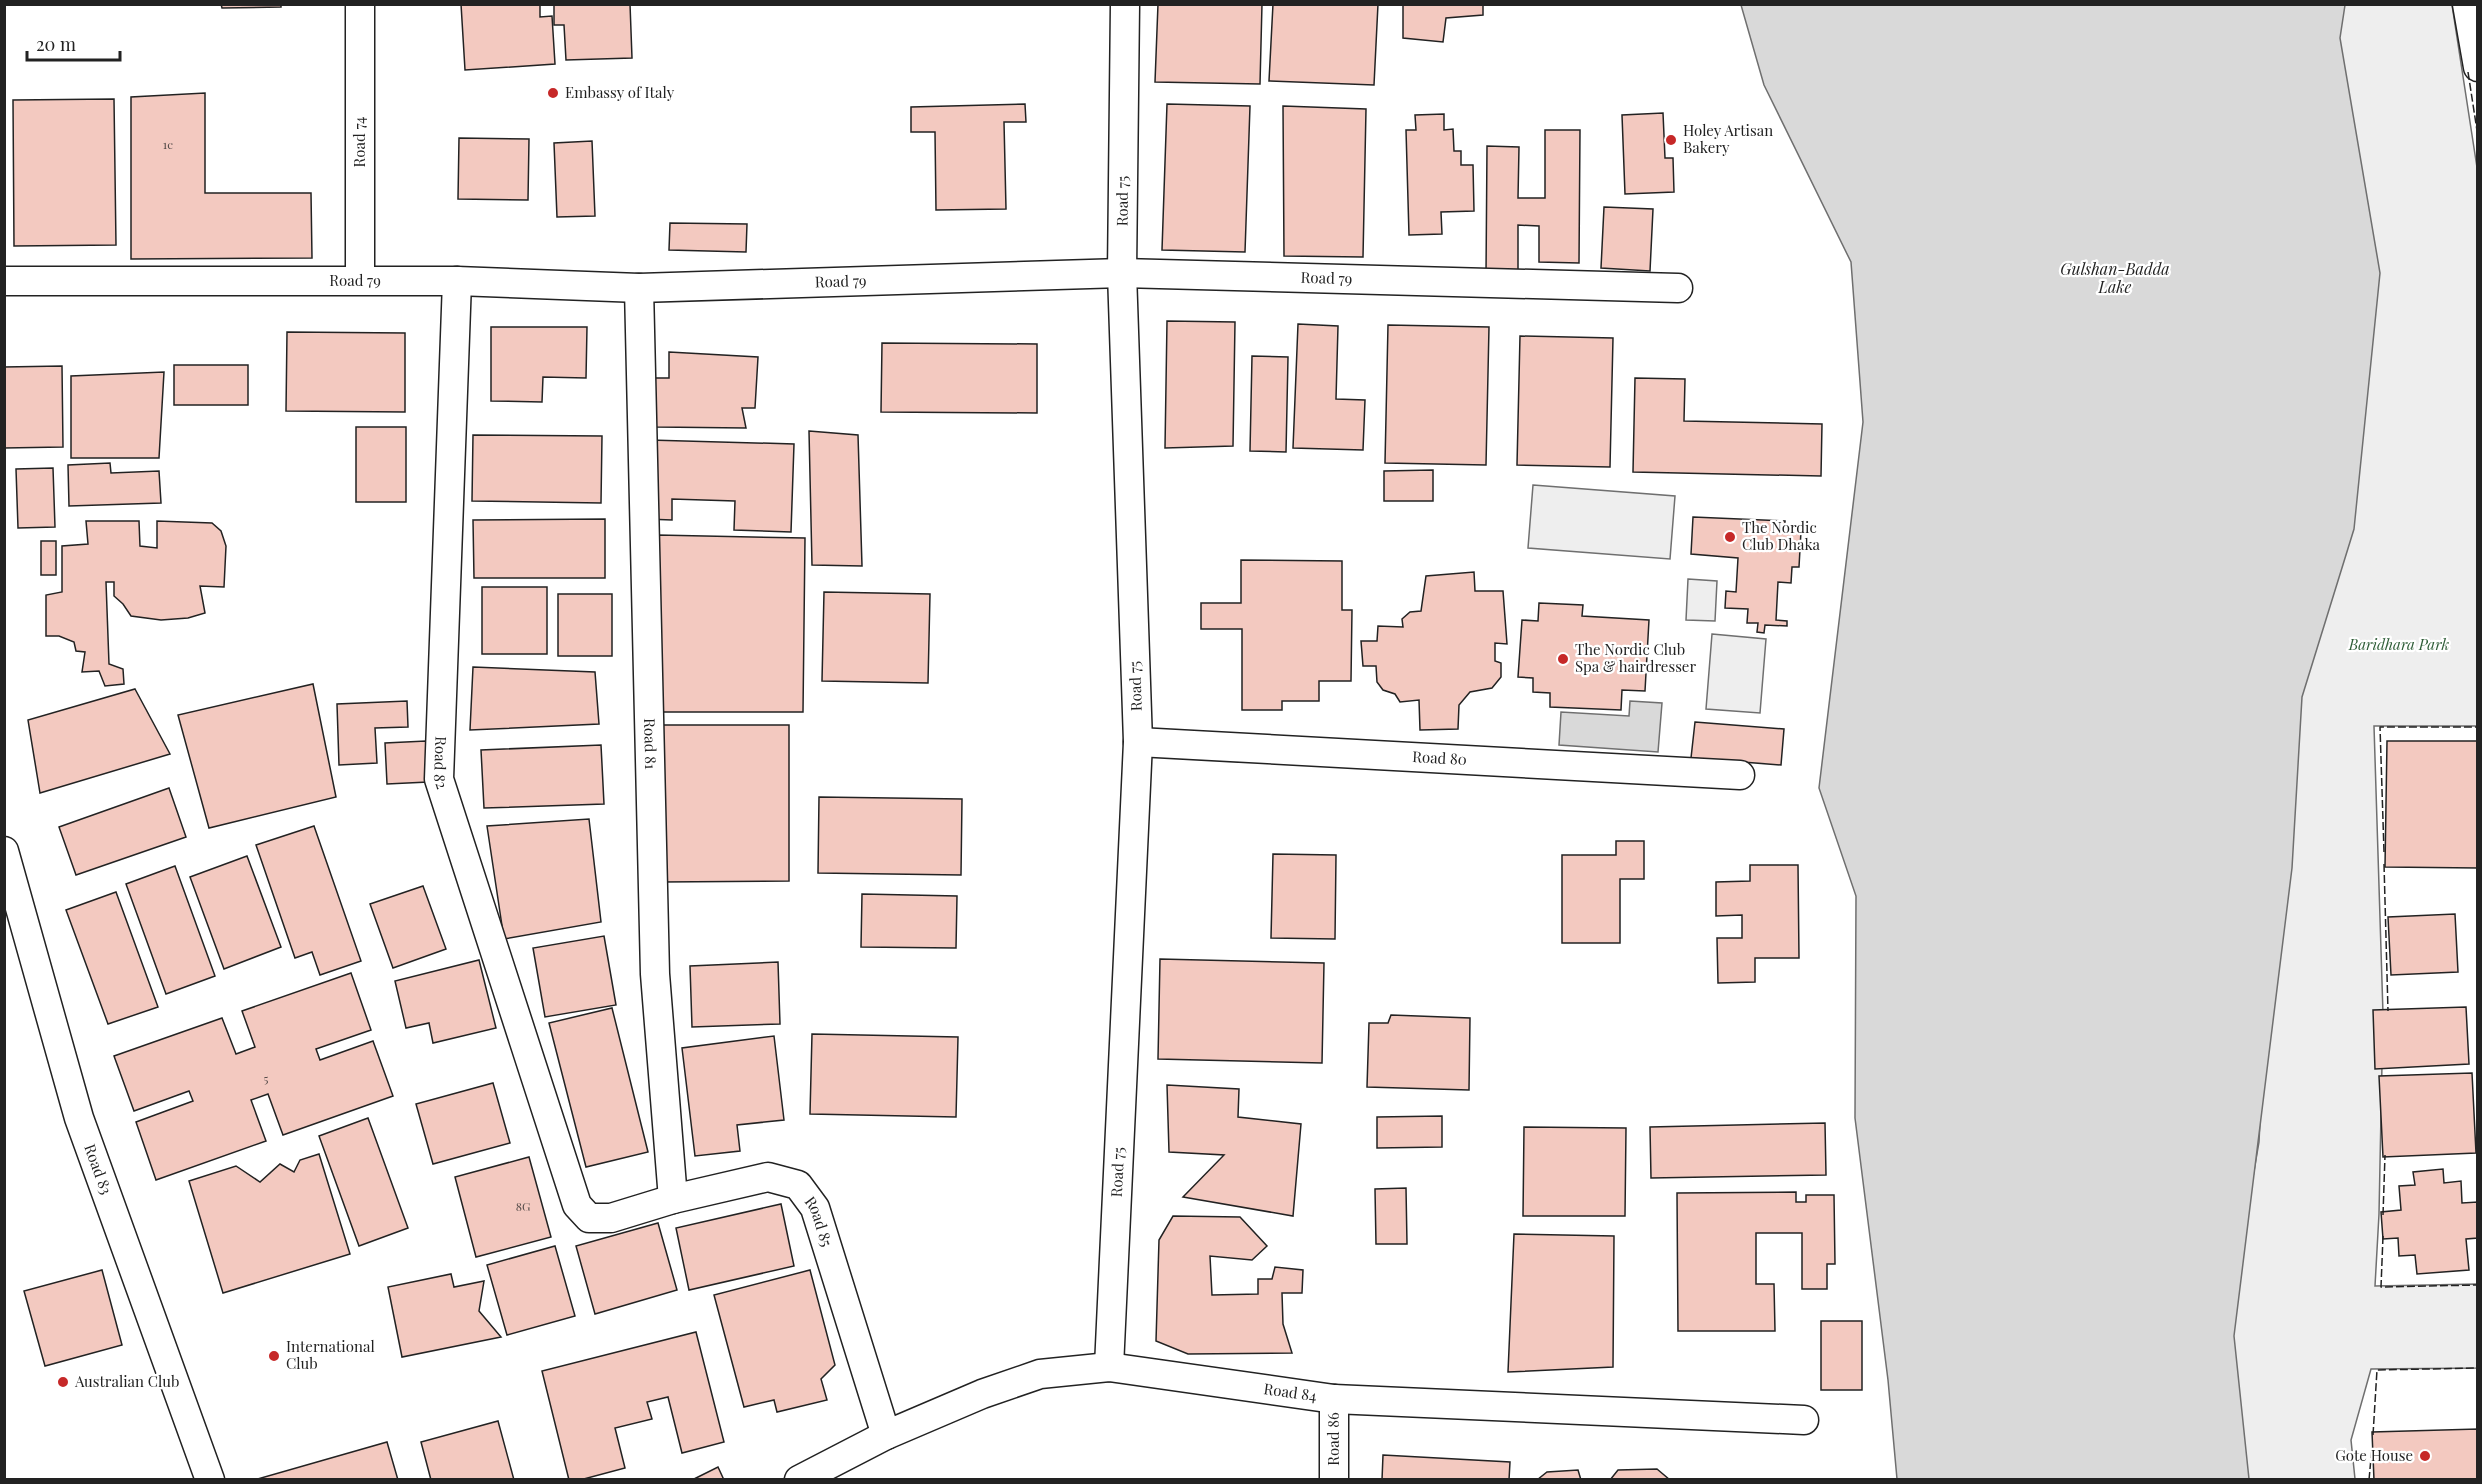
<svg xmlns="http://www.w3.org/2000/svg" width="2482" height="1484" font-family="'Playfair Display',serif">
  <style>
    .green { fill: #eee; stroke: #6f6f6f; stroke-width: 1.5 }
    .water { fill: #d9d9d9; stroke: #6f6f6f; stroke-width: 1.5 }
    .building { fill: #f3c9c0; stroke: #222; stroke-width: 1.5 }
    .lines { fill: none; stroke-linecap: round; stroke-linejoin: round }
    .minor-casing { stroke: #222; stroke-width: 31 }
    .minor { stroke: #fff; stroke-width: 28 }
    .fence { stroke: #222; stroke-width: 1.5; stroke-dasharray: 8 3; stroke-linecap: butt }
    .poi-dot { fill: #c62828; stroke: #fff; stroke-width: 2 }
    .labels { text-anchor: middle; stroke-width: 4.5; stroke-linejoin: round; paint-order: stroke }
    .number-label { font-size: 12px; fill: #564c4a }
    .poi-label { font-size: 15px; fill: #222; stroke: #fff; text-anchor: start }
    .street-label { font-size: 15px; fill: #222; stroke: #fff }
    .park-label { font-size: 15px; font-style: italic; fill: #2f5e38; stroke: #fff }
    .water-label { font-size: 16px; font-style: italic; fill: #222; stroke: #fff }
  </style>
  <rect width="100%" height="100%" fill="#fff"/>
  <g class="green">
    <path d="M 2316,5 L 2452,5 L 2478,174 L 2477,726 L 2374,726 L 2383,1014 L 2379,1214 L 2375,1286 L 2477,1284 L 2477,1368 L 2371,1369 L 2351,1440 L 2355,1479 L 2243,1480 L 2230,1346 L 2243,1235 L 2259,1142 Z"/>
    <path d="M 1533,485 L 1675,496 L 1670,559 L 1528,548 Z"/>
    <path d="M 1688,579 L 1717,581 L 1715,621 L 1686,620 Z"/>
    <path d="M 1712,634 L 1766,639 L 1760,713 L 1706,709 Z"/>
  </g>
  <g class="water">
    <path d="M 1741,5 L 2345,5 L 2340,38 L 2380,273 L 2354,529 L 2302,697 L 2292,868 L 2234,1336 L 2249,1479 L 1897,1479 L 1888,1380 L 1855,1118 L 1856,896 L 1819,788 L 1863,422 L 1851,262 L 1764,85 Z"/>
    <path d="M 1630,701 L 1662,703 L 1658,752 L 1559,745 L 1561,712 L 1629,716 Z"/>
  </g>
  <g class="building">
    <path d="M 221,4 L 281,4 L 281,7 L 222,8 Z"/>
    <path d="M 461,4 L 540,4 L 540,17 L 552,16 L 555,64 L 465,70 Z"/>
    <path d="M 554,4 L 630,4 L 632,58 L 566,60 L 564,25 L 554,25 Z"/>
    <path d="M 1158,4 L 1262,4 L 1260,84 L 1155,82 Z"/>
    <path d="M 1273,4 L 1378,4 L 1374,85 L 1269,81 Z"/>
    <path d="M 1483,4 L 1483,15 L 1446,18 L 1443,42 L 1403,38 L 1403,5 Z"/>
    <path d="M 205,93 L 205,193 L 311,193 L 312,258 L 131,259 L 131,97 Z"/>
    <path d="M 114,99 L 116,245 L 14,246 L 13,100 Z"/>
    <path d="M 1025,104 L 1026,122 L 1004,122 L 1006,209 L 936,210 L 935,132 L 911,132 L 911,107 Z"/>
    <path d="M 1167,104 L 1250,106 L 1245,252 L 1162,250 Z"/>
    <path d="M 1283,106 L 1366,109 L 1363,257 L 1284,256 Z"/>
    <path d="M 1663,113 L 1665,158 L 1673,158 L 1674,192 L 1625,194 L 1622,115 Z"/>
    <path d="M 1444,114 L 1444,130 L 1453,129 L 1454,151 L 1461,151 L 1461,165 L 1473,165 L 1474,211 L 1441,212 L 1442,234 L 1409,235 L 1406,130 L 1416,130 L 1415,115 Z"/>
    <path d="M 1545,130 L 1580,130 L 1579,263 L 1539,262 L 1539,226 L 1518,225 L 1518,275 L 1486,275 L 1487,146 L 1519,147 L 1518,198 L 1545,198 Z"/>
    <path d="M 459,138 L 529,139 L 528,200 L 458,199 Z"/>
    <path d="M 592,141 L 595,216 L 557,217 L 554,143 Z"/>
    <path d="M 1604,207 L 1653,209 L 1650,271 L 1601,268 Z"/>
    <path d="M 670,223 L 747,224 L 746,252 L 669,250 Z"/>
    <path d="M 1167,321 L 1235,322 L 1233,446 L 1165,448 Z"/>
    <path d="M 1298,324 L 1338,326 L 1336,399 L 1365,400 L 1363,450 L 1293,448 Z"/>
    <path d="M 1388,325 L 1489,327 L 1486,465 L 1385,463 Z"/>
    <path d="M 491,327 L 587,327 L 586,378 L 543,377 L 542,402 L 491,401 Z"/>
    <path d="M 287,332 L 405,333 L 405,412 L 286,411 Z"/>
    <path d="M 1520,336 L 1613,338 L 1610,467 L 1517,465 Z"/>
    <path d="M 882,343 L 1037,344 L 1037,413 L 881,412 Z"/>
    <path d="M 669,352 L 758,357 L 755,408 L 742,408 L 746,428 L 656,427 L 655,378 L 669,378 Z"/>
    <path d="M 1252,356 L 1288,357 L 1286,452 L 1250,451 Z"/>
    <rect x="174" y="365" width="74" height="40"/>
    <path d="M 62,366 L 63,447 L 4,448 L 4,367 Z"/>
    <path d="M 164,372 L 159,458 L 71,458 L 71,376 Z"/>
    <path d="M 1635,378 L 1685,379 L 1684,421 L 1822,424 L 1821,476 L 1633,472 Z"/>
    <rect x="356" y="427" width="50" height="75"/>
    <path d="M 809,431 L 858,435 L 862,566 L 812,565 Z"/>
    <path d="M 473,435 L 602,436 L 601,503 L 472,501 Z"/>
    <path d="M 649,440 L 794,444 L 791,532 L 734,530 L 735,501 L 672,499 L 672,520 L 646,519 Z"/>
    <path d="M 110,463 L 111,473 L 159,471 L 161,503 L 69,506 L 68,465 Z"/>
    <path d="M 53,468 L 55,527 L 18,528 L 16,469 Z"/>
    <path d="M 1433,470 L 1433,501 L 1384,501 L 1384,471 Z"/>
    <path d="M 1693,517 L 1785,521 L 1785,530 L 1801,531 L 1799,567 L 1792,567 L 1791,583 L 1778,582 L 1776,620 L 1787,621 L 1787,626 L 1765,625 L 1764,633 L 1757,632 L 1758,623 L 1747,623 L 1748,609 L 1725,608 L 1726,591 L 1736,592 L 1738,558 L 1691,554 Z"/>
    <path d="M 605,519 L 605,578 L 474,578 L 473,520 Z"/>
    <path d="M 86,521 L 139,521 L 140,546 L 157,548 L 157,521 L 212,523 L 221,531 L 226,546 L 224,587 L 200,586 L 205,613 L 188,618 L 161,620 L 131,616 L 123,604 L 114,596 L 114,582 L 106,582 L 109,664 L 123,669 L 124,684 L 105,686 L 99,671 L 82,672 L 85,652 L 76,651 L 74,642 L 59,636 L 46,636 L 46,595 L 62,592 L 62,546 L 88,544 Z"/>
    <path d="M 657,535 L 805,538 L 803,712 L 659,712 Z"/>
    <rect x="41" y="541" width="15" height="34"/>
    <path d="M 1241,560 L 1342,561 L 1342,610 L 1352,610 L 1351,681 L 1319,681 L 1319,701 L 1282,701 L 1282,710 L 1242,710 L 1242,629 L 1201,629 L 1201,603 L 1241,603 Z"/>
    <path d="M 1474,572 L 1475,591 L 1503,591 L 1507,644 L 1495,643 L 1495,661 L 1501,663 L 1501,677 L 1492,688 L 1470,692 L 1459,705 L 1458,729 L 1420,730 L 1419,700 L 1400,702 L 1395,694 L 1383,690 L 1377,682 L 1376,666 L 1363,666 L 1361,641 L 1377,641 L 1378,626 L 1403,627 L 1402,619 L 1410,612 L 1421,611 L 1426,576 Z"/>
    <rect x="482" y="587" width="65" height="67"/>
    <path d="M 824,592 L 930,594 L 928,683 L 822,681 Z"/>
    <rect x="558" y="594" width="54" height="62"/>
    <path d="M 1539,603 L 1583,605 L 1582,616 L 1649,620 L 1645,691 L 1622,690 L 1621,710 L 1550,707 L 1550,693 L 1533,692 L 1533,678 L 1518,677 L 1522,620 L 1538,621 Z"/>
    <path d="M 473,667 L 595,672 L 599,724 L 470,730 Z"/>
    <path d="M 313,684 L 336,797 L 209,828 L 178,715 Z"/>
    <path d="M 135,689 L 170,754 L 40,793 L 28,720 Z"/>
    <path d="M 407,701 L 408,727 L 375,728 L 377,763 L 339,765 L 337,704 Z"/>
    <path d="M 1695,722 L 1784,729 L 1781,765 L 1691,758 Z"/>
    <path d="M 661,725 L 789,725 L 789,881 L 661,882 Z"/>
    <path d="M 426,741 L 428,782 L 387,784 L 385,743 Z"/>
    <path d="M 2387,741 L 2478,741 L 2478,868 L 2385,867 Z"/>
    <path d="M 601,745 L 604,804 L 484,808 L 481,750 Z"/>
    <path d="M 169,788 L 186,837 L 76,875 L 59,827 Z"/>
    <path d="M 819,797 L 962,799 L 961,875 L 818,873 Z"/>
    <path d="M 589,819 L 601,922 L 504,939 L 487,826 Z"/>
    <path d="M 314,826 L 361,961 L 320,975 L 312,952 L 295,958 L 256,845 Z"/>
    <path d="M 1616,841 L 1644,841 L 1644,879 L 1620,879 L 1620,943 L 1562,943 L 1562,855 L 1616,855 Z"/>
    <path d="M 1273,854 L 1336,855 L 1335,939 L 1271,938 Z"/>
    <path d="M 247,856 L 281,947 L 224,969 L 190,877 Z"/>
    <path d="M 1750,865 L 1798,865 L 1799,958 L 1755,958 L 1755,982 L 1718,983 L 1717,938 L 1742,938 L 1742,915 L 1716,916 L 1716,882 L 1750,881 Z"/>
    <path d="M 175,866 L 215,976 L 166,994 L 126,884 Z"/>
    <path d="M 423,886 L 446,949 L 393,968 L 370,904 Z"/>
    <path d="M 116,892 L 158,1007 L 108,1024 L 66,910 Z"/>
    <path d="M 862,894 L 957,896 L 956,948 L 861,947 Z"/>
    <path d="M 2455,914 L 2458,972 L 2391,975 L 2388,917 Z"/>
    <path d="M 604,936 L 616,1005 L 545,1017 L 533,948 Z"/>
    <path d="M 1160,959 L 1324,963 L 1322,1063 L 1158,1059 Z"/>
    <path d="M 479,960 L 496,1028 L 433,1043 L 429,1023 L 406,1028 L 395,981 Z"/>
    <path d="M 778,962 L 780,1024 L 692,1027 L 690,966 Z"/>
    <path d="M 351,973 L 371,1030 L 316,1049 L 320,1060 L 373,1041 L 393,1096 L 283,1135 L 268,1094 L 251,1100 L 266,1141 L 156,1180 L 136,1122 L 193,1101 L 189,1091 L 134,1111 L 114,1056 L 222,1018 L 236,1054 L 255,1047 L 242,1011 Z"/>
    <path d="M 2466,1007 L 2469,1064 L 2375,1069 L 2373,1010 Z"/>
    <path d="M 612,1008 L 648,1152 L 586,1167 L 549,1023 Z"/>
    <path d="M 1391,1015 L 1470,1018 L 1469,1090 L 1367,1087 L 1369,1023 L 1388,1023 Z"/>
    <path d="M 812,1034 L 958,1037 L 956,1117 L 810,1114 Z"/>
    <path d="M 774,1036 L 784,1120 L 737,1125 L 740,1151 L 695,1156 L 682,1048 Z"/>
    <path d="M 2472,1073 L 2476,1153 L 2383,1157 L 2379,1076 Z"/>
    <path d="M 493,1083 L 510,1143 L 433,1164 L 416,1104 Z"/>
    <path d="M 1167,1085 L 1239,1089 L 1238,1117 L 1301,1124 L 1293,1216 L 1183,1197 L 1224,1155 L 1169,1152 Z"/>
    <path d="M 1442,1116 L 1442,1147 L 1377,1148 L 1377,1117 Z"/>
    <path d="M 368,1118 L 408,1228 L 359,1246 L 319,1136 Z"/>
    <path d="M 1825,1123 L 1826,1175 L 1651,1178 L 1650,1127 Z"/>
    <path d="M 1524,1127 L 1626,1128 L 1625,1216 L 1523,1216 Z"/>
    <path d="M 319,1154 L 350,1254 L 223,1293 L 189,1181 L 236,1166 L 260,1182 L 280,1164 L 294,1172 L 300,1160 Z"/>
    <path d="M 529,1157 L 551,1237 L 476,1257 L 455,1177 Z"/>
    <path d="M 2443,1169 L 2444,1183 L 2461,1181 L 2462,1203 L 2478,1202 L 2478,1238 L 2466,1239 L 2469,1270 L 2417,1274 L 2415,1255 L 2399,1256 L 2398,1238 L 2383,1239 L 2381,1212 L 2401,1210 L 2399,1186 L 2415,1185 L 2413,1172 Z"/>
    <path d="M 1406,1188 L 1407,1244 L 1376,1244 L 1375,1189 Z"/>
    <path d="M 1796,1192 L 1796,1202 L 1806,1202 L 1806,1195 L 1834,1195 L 1835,1264 L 1827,1264 L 1827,1289 L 1802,1289 L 1802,1233 L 1756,1233 L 1756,1284 L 1774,1284 L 1775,1331 L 1678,1331 L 1677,1193 Z"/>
    <path d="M 781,1204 L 794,1266 L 689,1290 L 676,1228 Z"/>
    <path d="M 1173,1216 L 1240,1217 L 1267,1246 L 1252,1260 L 1210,1256 L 1212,1295 L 1258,1294 L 1258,1279 L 1272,1279 L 1275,1267 L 1303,1270 L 1302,1293 L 1282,1293 L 1283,1324 L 1292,1353 L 1188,1354 L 1156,1341 L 1159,1240 Z"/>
    <path d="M 658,1223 L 677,1290 L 595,1314 L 576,1246 Z"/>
    <path d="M 1514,1234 L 1614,1236 L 1613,1367 L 1508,1372 Z"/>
    <path d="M 555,1246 L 575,1316 L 507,1335 L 487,1265 Z"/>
    <path d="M 102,1270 L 122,1345 L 45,1366 L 24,1291 Z"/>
    <path d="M 810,1270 L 835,1365 L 821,1379 L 827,1400 L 777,1412 L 774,1400 L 744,1407 L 714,1295 Z"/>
    <path d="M 451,1274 L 454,1287 L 484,1281 L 479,1311 L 501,1337 L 402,1357 L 388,1287 Z"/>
    <rect x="1821" y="1321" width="41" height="69"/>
    <path d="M 696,1332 L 724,1442 L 682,1453 L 668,1397 L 647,1402 L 652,1419 L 615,1428 L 625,1468 L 580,1480 L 569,1480 L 542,1371 Z"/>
    <path d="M 498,1421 L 514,1480 L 431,1480 L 421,1442 Z"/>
    <path d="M 2478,1429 L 2478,1480 L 2374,1480 L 2372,1432 Z"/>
    <path d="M 387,1442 L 398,1480 L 254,1480 Z"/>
    <path d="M 1383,1455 L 1510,1462 L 1509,1480 L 1382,1480 Z"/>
    <path d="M 718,1467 L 724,1480 L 692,1480 Z"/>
    <path d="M 1657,1469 L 1670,1480 L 1610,1480 L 1618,1470 Z"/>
    <path d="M 1578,1470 L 1581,1480 L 1537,1480 L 1547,1472 Z"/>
  </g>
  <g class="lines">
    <defs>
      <g id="minor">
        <path d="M 360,4 L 360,280"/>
        <path d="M 2467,4 L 2478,67"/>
        <path id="s1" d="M 4,281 L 457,281 L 639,288 L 1122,273 L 1678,288"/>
        <path id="s2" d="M 457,281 L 439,779 L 577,1205 L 589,1218 L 611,1218 L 673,1199 L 768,1177 L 798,1185 L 815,1208 L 886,1435"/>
        <path id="s3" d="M 639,288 L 655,974 L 673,1199"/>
        <path id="s4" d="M 1138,742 L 1740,775"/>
        <path id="s5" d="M 4,851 L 79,1118 L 210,1480"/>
        <path id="s6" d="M 1109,1367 L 1138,742 L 1122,273 L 1125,4"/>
        <path id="s7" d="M 799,1480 L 886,1435 L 982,1394 L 1040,1374 L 1109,1367 L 1334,1399 L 1804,1420"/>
        <path d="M 1334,1480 L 1334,1399"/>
      </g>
    </defs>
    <use href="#minor" class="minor-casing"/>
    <use href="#minor" class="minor"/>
    <g class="fence">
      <path d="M 2468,72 L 2478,137"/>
      <path d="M 2384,852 L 2380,727 L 2478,727"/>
      <path d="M 2384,864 L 2388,1011"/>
      <path d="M 2383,1215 L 2385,1155"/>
      <path d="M 2383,1236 L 2381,1287 L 2478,1285"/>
      <path d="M 2373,1435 L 2377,1370 L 2478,1368"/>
      <path d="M 2369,1480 L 2372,1447"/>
    </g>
  </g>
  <g class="poi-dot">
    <circle cx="553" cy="93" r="6"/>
    <circle cx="1671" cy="140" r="6"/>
    <circle cx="1730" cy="537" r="6"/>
    <circle cx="1563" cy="659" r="6"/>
    <circle cx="274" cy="1356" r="6"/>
    <circle cx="63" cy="1382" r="6"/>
    <circle cx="2425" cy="1456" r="6"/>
  </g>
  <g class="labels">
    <g class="number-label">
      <text x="168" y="149">1c</text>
      <text x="266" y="1083">5</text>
      <text x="523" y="1211">8G</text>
    </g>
    <g class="poi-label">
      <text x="565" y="98">Embassy of Italy</text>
      <text x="1683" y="136">Holey Artisan<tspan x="1683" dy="17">Bakery</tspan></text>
      <text x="1742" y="533">The Nordic<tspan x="1742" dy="17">Club Dhaka</tspan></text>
      <text x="1575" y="655">The Nordic Club<tspan x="1575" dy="17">Spa &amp; hairdresser</tspan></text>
      <text x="286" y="1352">International<tspan x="286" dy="17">Club</tspan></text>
      <text x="75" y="1387">Australian Club</text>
      <text x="2413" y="1461" text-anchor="end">Gote House</text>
    </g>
    <g class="street-label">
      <text transform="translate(360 142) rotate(-90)" y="5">Road 74</text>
      <text dy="5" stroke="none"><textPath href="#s6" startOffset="1167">Road 75</textPath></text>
      <text dy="5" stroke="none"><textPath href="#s1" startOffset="1323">Road 79</textPath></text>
      <text dy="5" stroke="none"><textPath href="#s1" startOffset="351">Road 79</textPath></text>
      <text dy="5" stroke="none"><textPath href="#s1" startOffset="837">Road 79</textPath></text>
      <text transform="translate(1136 686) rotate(-92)" y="5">Road 75</text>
      <text dy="5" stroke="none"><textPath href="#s3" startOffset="456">Road 81</textPath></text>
      <text dy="5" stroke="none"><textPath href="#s4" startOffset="302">Road 80</textPath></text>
      <text dy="5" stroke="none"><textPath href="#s2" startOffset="482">Road 82</textPath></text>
      <text dy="5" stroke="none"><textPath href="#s5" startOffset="332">Road 83</textPath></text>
      <text dy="5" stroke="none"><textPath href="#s6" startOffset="195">Road 75</textPath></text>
      <text dy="5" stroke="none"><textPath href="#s2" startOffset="1222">Road 85</textPath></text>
      <text dy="5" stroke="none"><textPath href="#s7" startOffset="516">Road 84</textPath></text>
      <text transform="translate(1334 1439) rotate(-90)" y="5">Road 86</text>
    </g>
    <g class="park-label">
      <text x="2399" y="650">Baridhara Park</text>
    </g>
    <g class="water-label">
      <text x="2115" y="275">Gulshan-Badda<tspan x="2115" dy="18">Lake</tspan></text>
    </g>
  </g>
  <rect width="2482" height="1484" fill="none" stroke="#222222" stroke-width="12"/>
  <path d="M27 51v9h93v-9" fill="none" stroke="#222222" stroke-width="3"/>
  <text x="36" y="51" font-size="18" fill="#222222" stroke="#ffffff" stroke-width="4.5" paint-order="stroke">20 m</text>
</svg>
